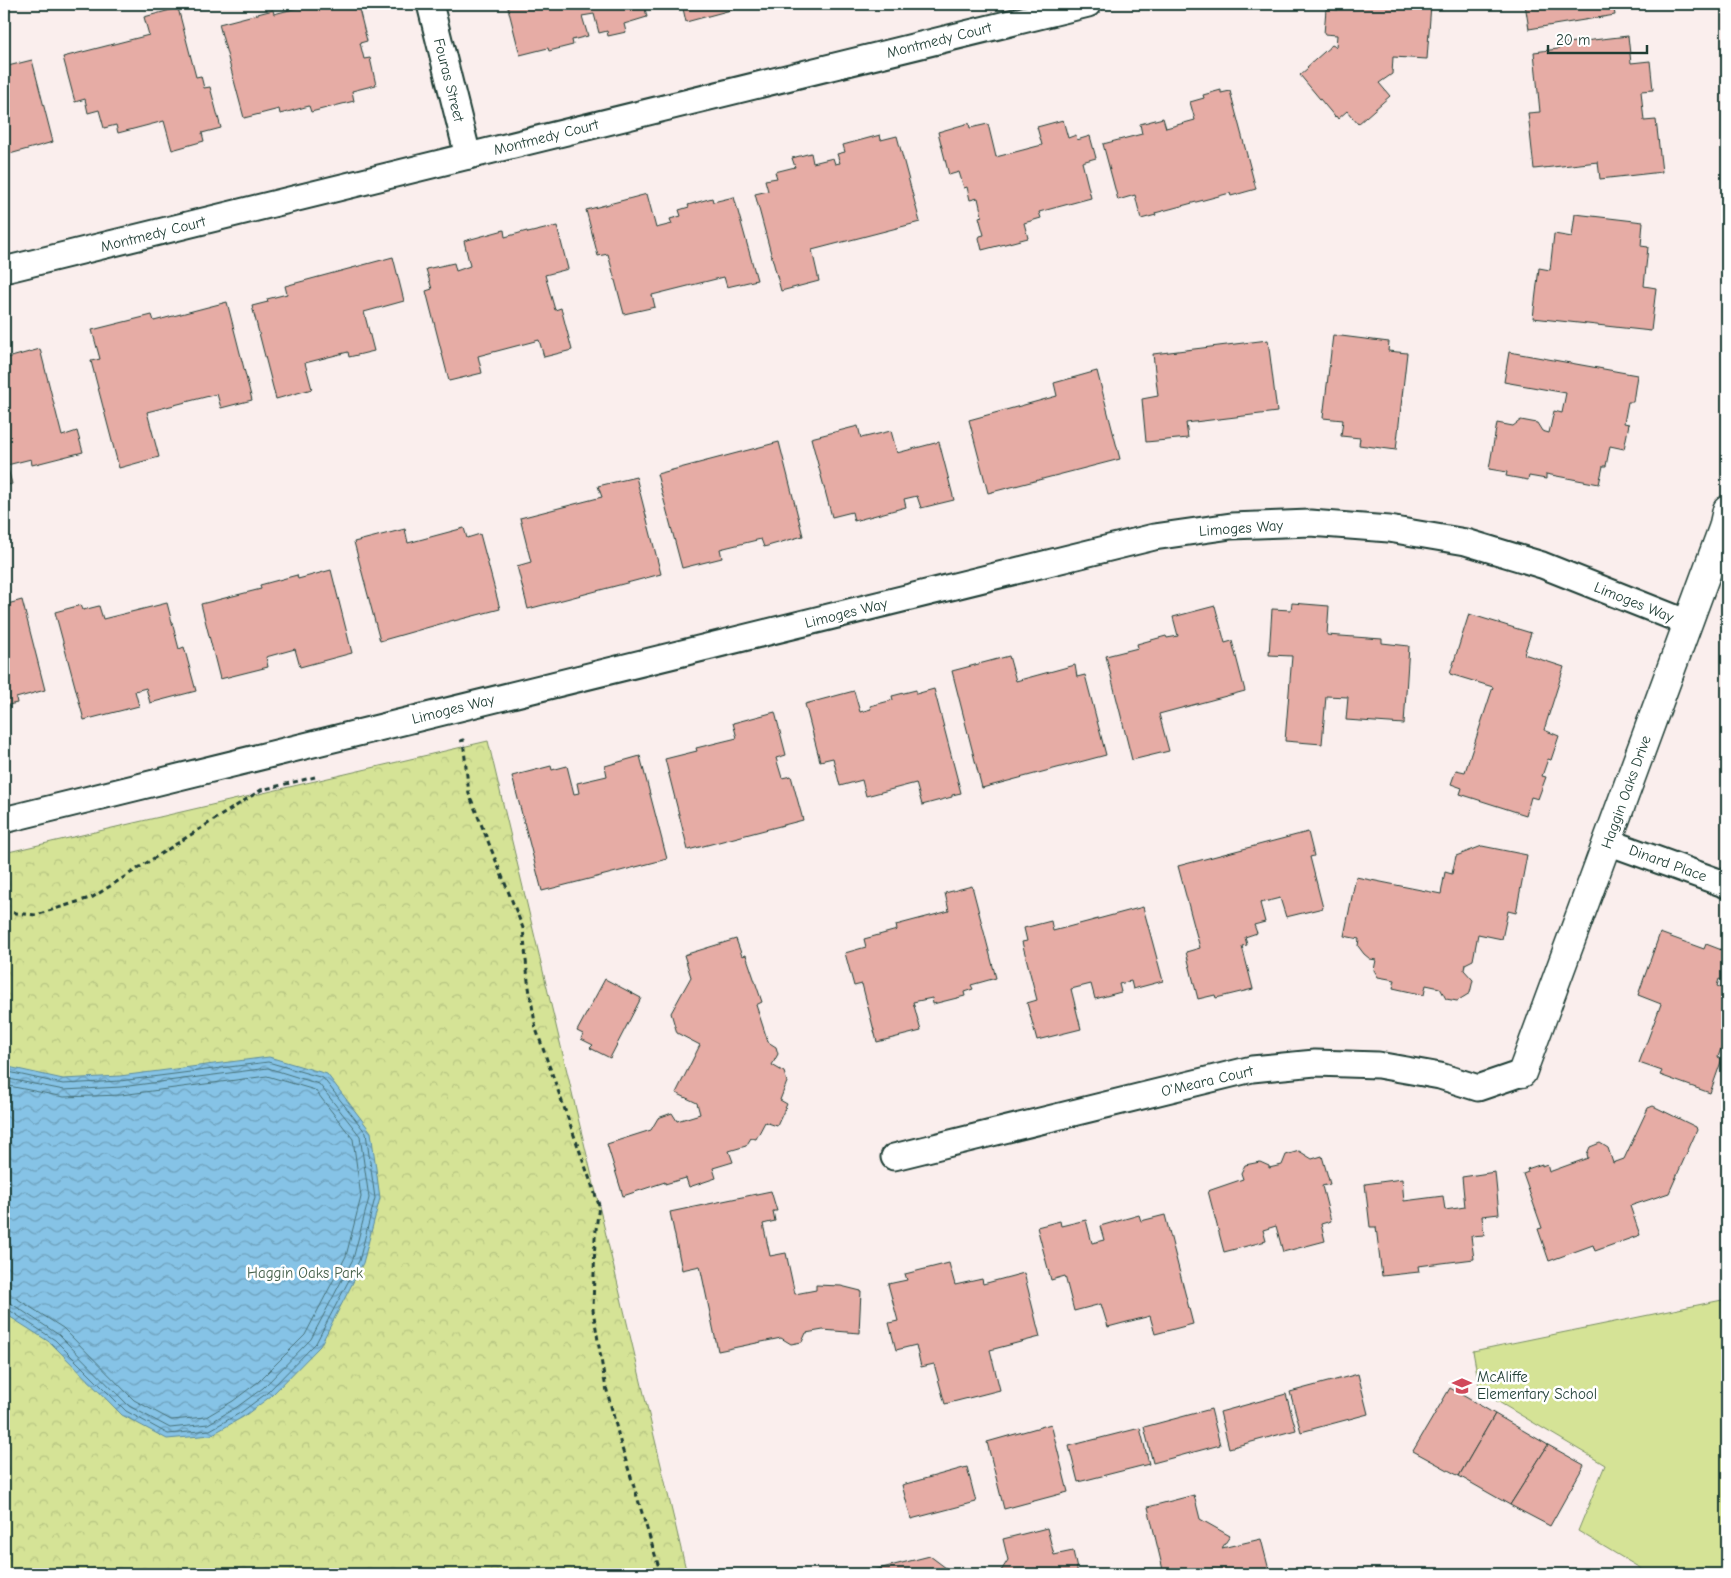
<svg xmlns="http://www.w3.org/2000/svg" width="1731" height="1578" font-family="'Comic Neue',sans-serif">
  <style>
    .park { fill: url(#park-crowns); stroke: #7a9065 }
    .pitch { fill: #d5e396; stroke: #7a9065 }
    .water { fill: url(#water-waves); stroke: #5d8d9f }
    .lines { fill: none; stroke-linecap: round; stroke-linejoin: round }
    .shore { stroke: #48737b; stroke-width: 1 }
    .building { fill: #e6aca5; stroke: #1f3d34 }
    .minor-casing { stroke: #1f3d34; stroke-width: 29 }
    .tertiary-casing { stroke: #1f3d34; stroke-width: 31 }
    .path { stroke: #1f3d34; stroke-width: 3; stroke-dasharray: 5 4; stroke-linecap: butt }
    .minor { stroke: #fff; stroke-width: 25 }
    .tertiary { stroke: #fff; stroke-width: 28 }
    .labels { text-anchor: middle; stroke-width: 5; stroke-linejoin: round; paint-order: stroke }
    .street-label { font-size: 15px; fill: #1f3d34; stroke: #fff }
    .park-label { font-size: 15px; fill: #435e48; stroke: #fff }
    .poi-label { font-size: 15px; fill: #1f3d34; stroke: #fff; text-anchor: start }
  </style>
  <defs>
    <pattern id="park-crowns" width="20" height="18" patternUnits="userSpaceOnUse" patternTransform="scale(1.25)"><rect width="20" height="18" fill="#d5e396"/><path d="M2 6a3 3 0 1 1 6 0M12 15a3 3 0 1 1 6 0" fill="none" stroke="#b6c482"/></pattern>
    <pattern id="water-waves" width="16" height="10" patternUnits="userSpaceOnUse" patternTransform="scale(1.25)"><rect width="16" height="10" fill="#86c3e6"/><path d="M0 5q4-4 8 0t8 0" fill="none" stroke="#6da0bb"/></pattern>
  </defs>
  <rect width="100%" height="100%" fill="#faeeed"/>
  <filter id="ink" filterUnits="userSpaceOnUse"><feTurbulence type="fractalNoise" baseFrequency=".02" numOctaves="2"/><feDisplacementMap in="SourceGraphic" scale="10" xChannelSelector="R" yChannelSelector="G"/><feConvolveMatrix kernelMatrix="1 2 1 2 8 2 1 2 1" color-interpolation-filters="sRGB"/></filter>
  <g filter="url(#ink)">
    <path class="park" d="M 488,741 L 687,1574 L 4,1574 L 4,853 Z"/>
    <path class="pitch" d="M 1727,1299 L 1727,1574 L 1650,1574 L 1578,1531 L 1605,1465 L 1480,1391 L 1473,1351 Z"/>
    <path class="water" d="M 269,1057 L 327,1074 L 371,1132 L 380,1198 L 363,1263 L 320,1346 L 271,1396 L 243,1417 L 211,1435 L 167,1439 L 122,1415 L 51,1343 L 4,1313 L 4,1066 L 63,1079 L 120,1076 Z"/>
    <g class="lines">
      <g class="shore">
        <path d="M 4,1071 L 63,1084 L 120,1081 L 268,1062 L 323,1078 L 366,1133 L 375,1198 L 359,1261 L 316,1343 L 267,1393 L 240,1413 L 210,1430 L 168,1434 L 126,1411 L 55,1340 L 9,1310 L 4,1308"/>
        <path d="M 4,1078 L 64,1090 L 121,1087 L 268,1068 L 319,1084 L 360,1136 L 369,1198 L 353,1259 L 311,1339 L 263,1388 L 237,1407 L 208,1424 L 170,1428 L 129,1406 L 59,1335 L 12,1304 L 4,1302"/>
        <path d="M 4,1085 L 64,1097 L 121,1095 L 267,1076 L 315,1090 L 353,1139 L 361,1197 L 346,1256 L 305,1335 L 258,1382 L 233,1401 L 206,1417 L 171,1420 L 134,1400 L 63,1328 L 16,1298 L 4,1295"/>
      </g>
    </g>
    <g class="building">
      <path d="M 300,4 L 362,4 L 358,5 L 367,41 L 360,43 L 364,59 L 370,58 L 376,85 L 352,91 L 354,101 L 311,112 L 309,106 L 280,114 L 279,109 L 244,118 L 219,24 L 273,10 L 274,14 L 301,7 Z"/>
      <path d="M 507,4 L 644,4 L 647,17 L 624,24 L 626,32 L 608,36 L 607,31 L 599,33 L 594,14 L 582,16 L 588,36 L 572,40 L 573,45 L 549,51 L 548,48 L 520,55 Z"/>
      <path d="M 682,4 L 742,4 L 742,7 L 686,22 Z"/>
      <path d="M 1339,4 L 1431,4 L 1427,59 L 1393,57 L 1392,74 L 1379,83 L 1390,96 L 1358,124 L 1347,111 L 1338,119 L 1336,116 L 1335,117 L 1300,75 L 1308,68 L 1307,67 L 1332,45 L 1336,47 L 1337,35 L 1324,34 L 1326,9 L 1338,10 Z"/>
      <path d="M 1525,4 L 1613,4 L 1615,15 L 1529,29 Z"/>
      <path d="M 178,8 L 196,77 L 201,76 L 204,88 L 210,87 L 221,128 L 202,133 L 204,141 L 172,150 L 164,121 L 118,133 L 116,125 L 104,128 L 99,110 L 88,113 L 85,99 L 75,102 L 63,57 L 149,35 L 144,17 Z"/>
      <path d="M 1628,36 L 1631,63 L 1650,61 L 1653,90 L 1641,91 L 1644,121 L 1656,120 L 1662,172 L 1600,179 L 1598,162 L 1534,169 L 1528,113 L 1540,112 L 1534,52 L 1558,49 L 1558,44 Z"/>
      <path d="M 32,60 L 53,142 L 6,155 L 8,164 L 4,165 L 4,67 Z"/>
      <path d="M 1221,90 L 1221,93 L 1230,91 L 1256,189 L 1231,196 L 1230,193 L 1155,213 L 1156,215 L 1141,219 L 1135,195 L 1118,200 L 1103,144 L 1142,134 L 1140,124 L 1163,118 L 1166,128 L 1195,120 L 1190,102 L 1204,98 L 1203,95 Z"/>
      <path d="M 1063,120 L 1068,138 L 1076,135 L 1077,140 L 1090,136 L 1096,158 L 1082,162 L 1091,198 L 1039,212 L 1041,218 L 1024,223 L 1028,238 L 982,250 L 979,238 L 980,236 L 984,235 L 979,217 L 982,216 L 978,198 L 970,200 L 967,187 L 964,188 L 959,172 L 949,175 L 938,132 L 969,123 L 970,128 L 988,124 L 996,157 L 1042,145 L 1037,127 Z"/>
      <path d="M 880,135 L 881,140 L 897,136 L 920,222 L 812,250 L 819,281 L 781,291 L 755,194 L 768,191 L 765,180 L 777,178 L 775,172 L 795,167 L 792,158 L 811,153 L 813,163 L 833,158 L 835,164 L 840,163 L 837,154 L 845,152 L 843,145 Z"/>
      <path d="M 647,194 L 656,228 L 672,224 L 670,219 L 681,216 L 679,210 L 689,207 L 688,205 L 712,198 L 713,202 L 734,197 L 757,280 L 727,287 L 724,277 L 652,295 L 655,307 L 624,314 L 608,254 L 598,256 L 586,210 Z"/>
      <path d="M 1575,214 L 1643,222 L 1641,246 L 1648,247 L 1644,286 L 1656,288 L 1651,331 L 1533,318 L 1539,268 L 1550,270 L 1554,234 L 1572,237 Z"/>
      <path d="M 557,226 L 568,269 L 545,275 L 555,310 L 561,308 L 572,350 L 544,357 L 539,340 L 478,356 L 482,373 L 449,381 L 426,291 L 432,289 L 426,269 L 454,263 L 456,271 L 470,266 L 464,241 L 504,230 L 505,237 L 527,231 L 528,233 Z"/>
      <path d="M 393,257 L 404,301 L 364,312 L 374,351 L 349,357 L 348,352 L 305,363 L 312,389 L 276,399 L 252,306 L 268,302 L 267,299 L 287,294 L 285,286 Z"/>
      <path d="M 227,302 L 252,400 L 221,408 L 217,394 L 147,412 L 159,457 L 119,468 L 91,361 L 100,359 L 92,330 L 152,315 L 154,321 Z"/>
      <path d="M 1333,335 L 1389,342 L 1388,351 L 1407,353 L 1396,450 L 1359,445 L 1360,438 L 1341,436 L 1343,420 L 1323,418 Z"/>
      <path d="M 1268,340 L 1277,412 L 1186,423 L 1188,438 L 1146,442 L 1142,399 L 1158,396 L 1153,354 Z"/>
      <path d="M 40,349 L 62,436 L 77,431 L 83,452 L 32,465 L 31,459 L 7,465 L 12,484 L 4,486 L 4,365 L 5,365 L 4,359 Z"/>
      <path d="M 1509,352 L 1637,375 L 1633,402 L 1628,402 L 1624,423 L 1629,424 L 1624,449 L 1610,446 L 1606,466 L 1603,466 L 1599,484 L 1546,474 L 1546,479 L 1529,476 L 1528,480 L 1506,476 L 1507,472 L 1489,469 L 1497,423 L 1513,426 L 1521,420 L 1537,423 L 1542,431 L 1549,433 L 1554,411 L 1562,413 L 1566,393 L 1504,382 Z"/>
      <path d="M 1097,371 L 1120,459 L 988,493 L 969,420 L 1057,396 L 1054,383 Z"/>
      <path d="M 858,426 L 861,438 L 891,431 L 897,453 L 939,442 L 954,500 L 921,508 L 917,496 L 904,499 L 906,507 L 854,521 L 852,512 L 832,517 L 811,438 Z"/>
      <path d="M 779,442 L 803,536 L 764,547 L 761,539 L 720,549 L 722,558 L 682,568 L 657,474 Z"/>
      <path d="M 636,477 L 661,574 L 528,609 L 517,566 L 531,562 L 520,518 L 602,497 L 598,486 Z"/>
      <path d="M 464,528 L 467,538 L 480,534 L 500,609 L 454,621 L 454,620 L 380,641 L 354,542 L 405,529 L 408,543 Z"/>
      <path d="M 331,570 L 352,653 L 300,667 L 295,649 L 266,657 L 268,667 L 220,679 L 201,604 L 261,589 L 260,585 L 297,575 L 298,579 Z"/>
      <path d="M 22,600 L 45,690 L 16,698 L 17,703 L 4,706 L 4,605 Z"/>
      <path d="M 167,603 L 179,649 L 184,647 L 196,691 L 150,703 L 146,688 L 135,691 L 139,706 L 84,720 L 55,612 L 81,605 L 83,610 L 99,606 L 103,619 Z"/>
      <path d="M 1292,603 L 1329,606 L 1327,635 L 1382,639 L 1382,643 L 1409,646 L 1404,724 L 1346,720 L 1348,697 L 1326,696 L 1322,744 L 1285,741 L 1292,656 L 1269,655 L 1272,609 L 1291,610 Z"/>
      <path d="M 1215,606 L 1225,643 L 1232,641 L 1245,691 L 1159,714 L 1169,751 L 1132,760 L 1106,656 L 1138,648 L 1137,644 L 1166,636 L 1167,638 L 1178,636 L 1173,617 Z"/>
      <path d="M 1469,614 L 1531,633 L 1524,654 L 1564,667 L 1544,730 L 1559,736 L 1551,760 L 1548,759 L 1542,776 L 1546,777 L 1538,799 L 1531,797 L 1526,815 L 1460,794 L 1462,788 L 1451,784 L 1456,770 L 1465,772 L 1493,687 L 1450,674 Z"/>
      <path d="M 1009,656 L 1016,681 L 1075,665 L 1077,677 L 1085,675 L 1106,755 L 982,788 L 952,671 Z"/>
      <path d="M 934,689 L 961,793 L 952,795 L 952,797 L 922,805 L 916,783 L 866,796 L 862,780 L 840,786 L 833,758 L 820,761 L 805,704 L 854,691 L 860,712 L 871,709 L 870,706 L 893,700 L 892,696 L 916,690 L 916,694 Z"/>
      <path d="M 775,712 L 786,755 L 776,758 L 782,778 L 791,776 L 803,820 L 688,850 L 665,759 L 697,751 L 696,748 L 737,738 L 733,723 Z"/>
      <path d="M 640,756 L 667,859 L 542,891 L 512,776 L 551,766 L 552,770 L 567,766 L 574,794 L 579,793 L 577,783 L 607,776 L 605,766 Z"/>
      <path d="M 1308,832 L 1314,856 L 1310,857 L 1323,908 L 1286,917 L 1280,898 L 1260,903 L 1265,922 L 1254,925 L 1257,933 L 1245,937 L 1247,945 L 1242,946 L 1253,989 L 1216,998 L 1215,995 L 1198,999 L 1186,952 L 1200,948 L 1178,866 Z"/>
      <path d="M 1482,846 L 1527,855 L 1516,913 L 1508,911 L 1502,939 L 1478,934 L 1473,960 L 1465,964 L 1464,970 L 1473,980 L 1470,993 L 1457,1001 L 1446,999 L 1440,988 L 1426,985 L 1424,995 L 1393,988 L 1395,980 L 1378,977 L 1374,970 L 1376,960 L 1370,959 L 1364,954 L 1358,946 L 1359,939 L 1344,936 L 1356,877 L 1441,894 L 1445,872 L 1452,874 L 1456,856 Z"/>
      <path d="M 972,886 L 996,978 L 971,985 L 973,989 L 964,992 L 965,996 L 933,1004 L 932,998 L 913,1002 L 921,1031 L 877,1042 L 862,984 L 854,986 L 845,953 L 866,947 L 864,939 L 897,930 L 896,925 L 949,911 L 945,893 Z"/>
      <path d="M 1143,907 L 1163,981 L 1133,989 L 1131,981 L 1119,984 L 1121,992 L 1095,999 L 1091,984 L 1071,989 L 1081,1029 L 1037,1040 L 1027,1003 L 1037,1000 L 1022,942 L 1027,941 L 1024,928 L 1051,921 L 1053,931 Z"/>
      <path d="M 1660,933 L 1704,949 L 1706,944 L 1727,952 L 1727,982 L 1719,979 L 1717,986 L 1727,990 L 1727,1032 L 1718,1057 L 1722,1059 L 1710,1093 L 1660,1075 L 1662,1071 L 1639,1063 L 1661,1004 L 1638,995 Z"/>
      <path d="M 736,939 L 742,956 L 746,955 L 762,1002 L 756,1005 L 768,1042 L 776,1047 L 778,1054 L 772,1065 L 784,1072 L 787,1082 L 780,1100 L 787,1104 L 777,1126 L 765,1122 L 756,1139 L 751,1138 L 746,1146 L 729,1151 L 733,1162 L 713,1168 L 716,1178 L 689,1187 L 686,1178 L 665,1184 L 665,1182 L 623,1196 L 607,1144 L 651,1130 L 658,1118 L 672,1113 L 677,1121 L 700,1114 L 697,1103 L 676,1093 L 700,1045 L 677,1033 L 671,1013 L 691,977 L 684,955 Z"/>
      <path d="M 605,979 L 641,998 L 610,1058 L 590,1048 L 593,1045 L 581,1039 L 583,1034 L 577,1031 Z"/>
      <path d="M 1653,1106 L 1696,1127 L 1697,1130 L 1669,1193 L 1630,1206 L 1640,1235 L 1595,1251 L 1593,1245 L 1549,1261 L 1538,1229 L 1542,1228 L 1523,1174 L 1528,1172 L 1527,1169 L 1542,1164 L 1542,1166 L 1547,1164 L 1549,1172 L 1588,1158 L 1587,1154 L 1590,1147 L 1600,1143 L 1608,1148 L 1613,1163 L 1624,1159 L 1648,1108 Z"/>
      <path d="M 1299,1151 L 1312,1159 L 1322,1156 L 1330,1184 L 1322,1186 L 1331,1221 L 1321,1224 L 1325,1241 L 1283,1252 L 1276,1226 L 1263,1230 L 1266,1241 L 1224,1252 L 1208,1191 L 1243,1179 L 1241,1173 L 1245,1165 L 1260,1162 L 1269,1166 L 1269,1168 L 1282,1165 L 1286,1155 Z"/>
      <path d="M 1495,1172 L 1499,1214 L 1482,1216 L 1484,1235 L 1471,1236 L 1474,1259 L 1418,1266 L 1419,1272 L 1382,1276 L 1376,1227 L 1370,1227 L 1365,1184 L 1402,1179 L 1404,1201 L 1443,1196 L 1445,1210 L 1465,1207 L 1462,1177 Z"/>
      <path d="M 771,1191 L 777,1211 L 773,1211 L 775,1221 L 763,1224 L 770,1256 L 786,1253 L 795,1294 L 816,1290 L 816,1285 L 841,1286 L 861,1291 L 859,1333 L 823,1330 L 806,1333 L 802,1342 L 791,1344 L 781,1338 L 718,1351 L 700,1266 L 682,1270 L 670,1212 Z"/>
      <path d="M 1139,1215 L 1141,1221 L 1165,1215 L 1193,1324 L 1155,1334 L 1150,1316 L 1108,1327 L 1101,1304 L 1074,1311 L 1065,1276 L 1051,1280 L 1037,1227 L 1060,1221 L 1061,1226 L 1086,1220 L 1092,1243 L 1104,1240 L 1100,1226 Z"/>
      <path d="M 949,1263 L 955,1285 L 982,1279 L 983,1284 L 1024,1273 L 1040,1337 L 990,1350 L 1000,1390 L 945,1404 L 934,1364 L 921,1367 L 916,1345 L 896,1350 L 889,1323 L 898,1321 L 888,1284 L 907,1280 L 905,1274 Z"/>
      <path d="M 1358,1374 L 1368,1414 L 1301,1432 L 1290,1392 Z"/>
      <path d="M 1450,1388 L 1495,1414 L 1459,1476 L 1413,1451 Z"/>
      <path d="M 1286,1394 L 1296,1430 L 1229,1448 L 1220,1412 Z"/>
      <path d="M 1211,1409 L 1220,1445 L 1153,1463 L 1144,1427 Z"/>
      <path d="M 1495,1414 L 1548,1445 L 1510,1505 L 1459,1476 Z"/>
      <path d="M 1051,1424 L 1068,1492 L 1004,1509 L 987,1442 Z"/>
      <path d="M 1140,1428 L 1149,1464 L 1078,1482 L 1069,1446 Z"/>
      <path d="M 1548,1445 L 1584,1465 L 1550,1526 L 1510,1505 Z"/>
      <path d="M 967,1467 L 976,1502 L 911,1519 L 902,1485 Z"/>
      <path d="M 1194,1495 L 1200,1519 L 1230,1536 L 1222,1548 L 1261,1539 L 1270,1574 L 1164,1574 L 1148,1507 Z"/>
      <path d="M 1047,1528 L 1054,1555 L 1073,1551 L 1078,1574 L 999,1574 L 1008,1560 L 1003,1539 Z"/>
      <path d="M 930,1556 L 954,1574 L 871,1574 L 874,1570 Z"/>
    </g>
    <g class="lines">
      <defs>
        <g id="minor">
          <path d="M 430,4 L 468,156"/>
          <path d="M 4,270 L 1088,4"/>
          <path d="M 4,820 L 1154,537 L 1231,526 L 1310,523 L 1389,529 L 1466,542 L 1542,565 L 1688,623"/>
          <path d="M 1608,842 L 1727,885"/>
          <path d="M 894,1157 L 1252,1069 L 1315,1063 L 1378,1065 L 1440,1076 L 1478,1088 L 1522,1073"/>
        </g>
        <path id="tertiary" d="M 1522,1073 L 1723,528 L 1727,510"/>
      </defs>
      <use href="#minor" class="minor-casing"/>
      <use href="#tertiary" class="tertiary-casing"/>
      <g class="path">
        <path d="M 460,741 L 463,740 L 469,794 L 523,928 L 528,981 L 536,1029 L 599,1205 L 595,1238 L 593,1310 L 605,1383 L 621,1445 L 661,1574"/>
        <path d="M 4,912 L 36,915 L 93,897 L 261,790 L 315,777"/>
      </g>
      <use href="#minor" class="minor"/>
      <use href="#tertiary" class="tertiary"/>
    </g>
  </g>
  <defs>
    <symbol id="school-bare" viewBox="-9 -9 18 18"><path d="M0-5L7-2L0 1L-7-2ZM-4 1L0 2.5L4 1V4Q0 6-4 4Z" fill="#d1495b" stroke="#fff" stroke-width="2.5" paint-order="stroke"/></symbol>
  </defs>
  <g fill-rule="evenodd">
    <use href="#school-bare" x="1448" y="1372" width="28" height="28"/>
  </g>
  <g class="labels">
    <g class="street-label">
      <text transform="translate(939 40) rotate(-14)" y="5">Montmedy Court</text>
      <text transform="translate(449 80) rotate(76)" y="5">Fouras Street</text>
      <text transform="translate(546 137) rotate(-14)" y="5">Montmedy Court</text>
      <text transform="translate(153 234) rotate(-14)" y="5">Montmedy Court</text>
      <text transform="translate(1241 528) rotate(-4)" y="5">Limoges Way</text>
      <text transform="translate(1634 602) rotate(22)" y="5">Limoges Way</text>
      <text transform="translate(846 613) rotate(-14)" y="5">Limoges Way</text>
      <text transform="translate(453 709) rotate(-14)" y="5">Limoges Way</text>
      <text transform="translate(1626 792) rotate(-70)" y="5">Haggin Oaks Drive</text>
      <text transform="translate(1668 863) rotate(20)" y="5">Dinard Place</text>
      <text transform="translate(1207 1081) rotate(-13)" y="5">O'Meara Court</text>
    </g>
    <g class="park-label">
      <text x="305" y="1278">Haggin Oaks Park</text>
    </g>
    <g class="poi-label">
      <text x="1477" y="1382">McAliffe<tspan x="1477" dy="17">Elementary School</tspan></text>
    </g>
  </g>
  <rect width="1731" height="1578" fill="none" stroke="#fff" stroke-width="20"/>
  <rect x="10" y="10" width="1711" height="1558" fill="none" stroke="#1f3d34" stroke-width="2" filter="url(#ink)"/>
  <path d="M1548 45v8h99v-8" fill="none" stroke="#1f3d34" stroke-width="2.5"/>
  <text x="1556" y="45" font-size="15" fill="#1f3d34" stroke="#ffffff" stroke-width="4" paint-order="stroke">20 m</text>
</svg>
